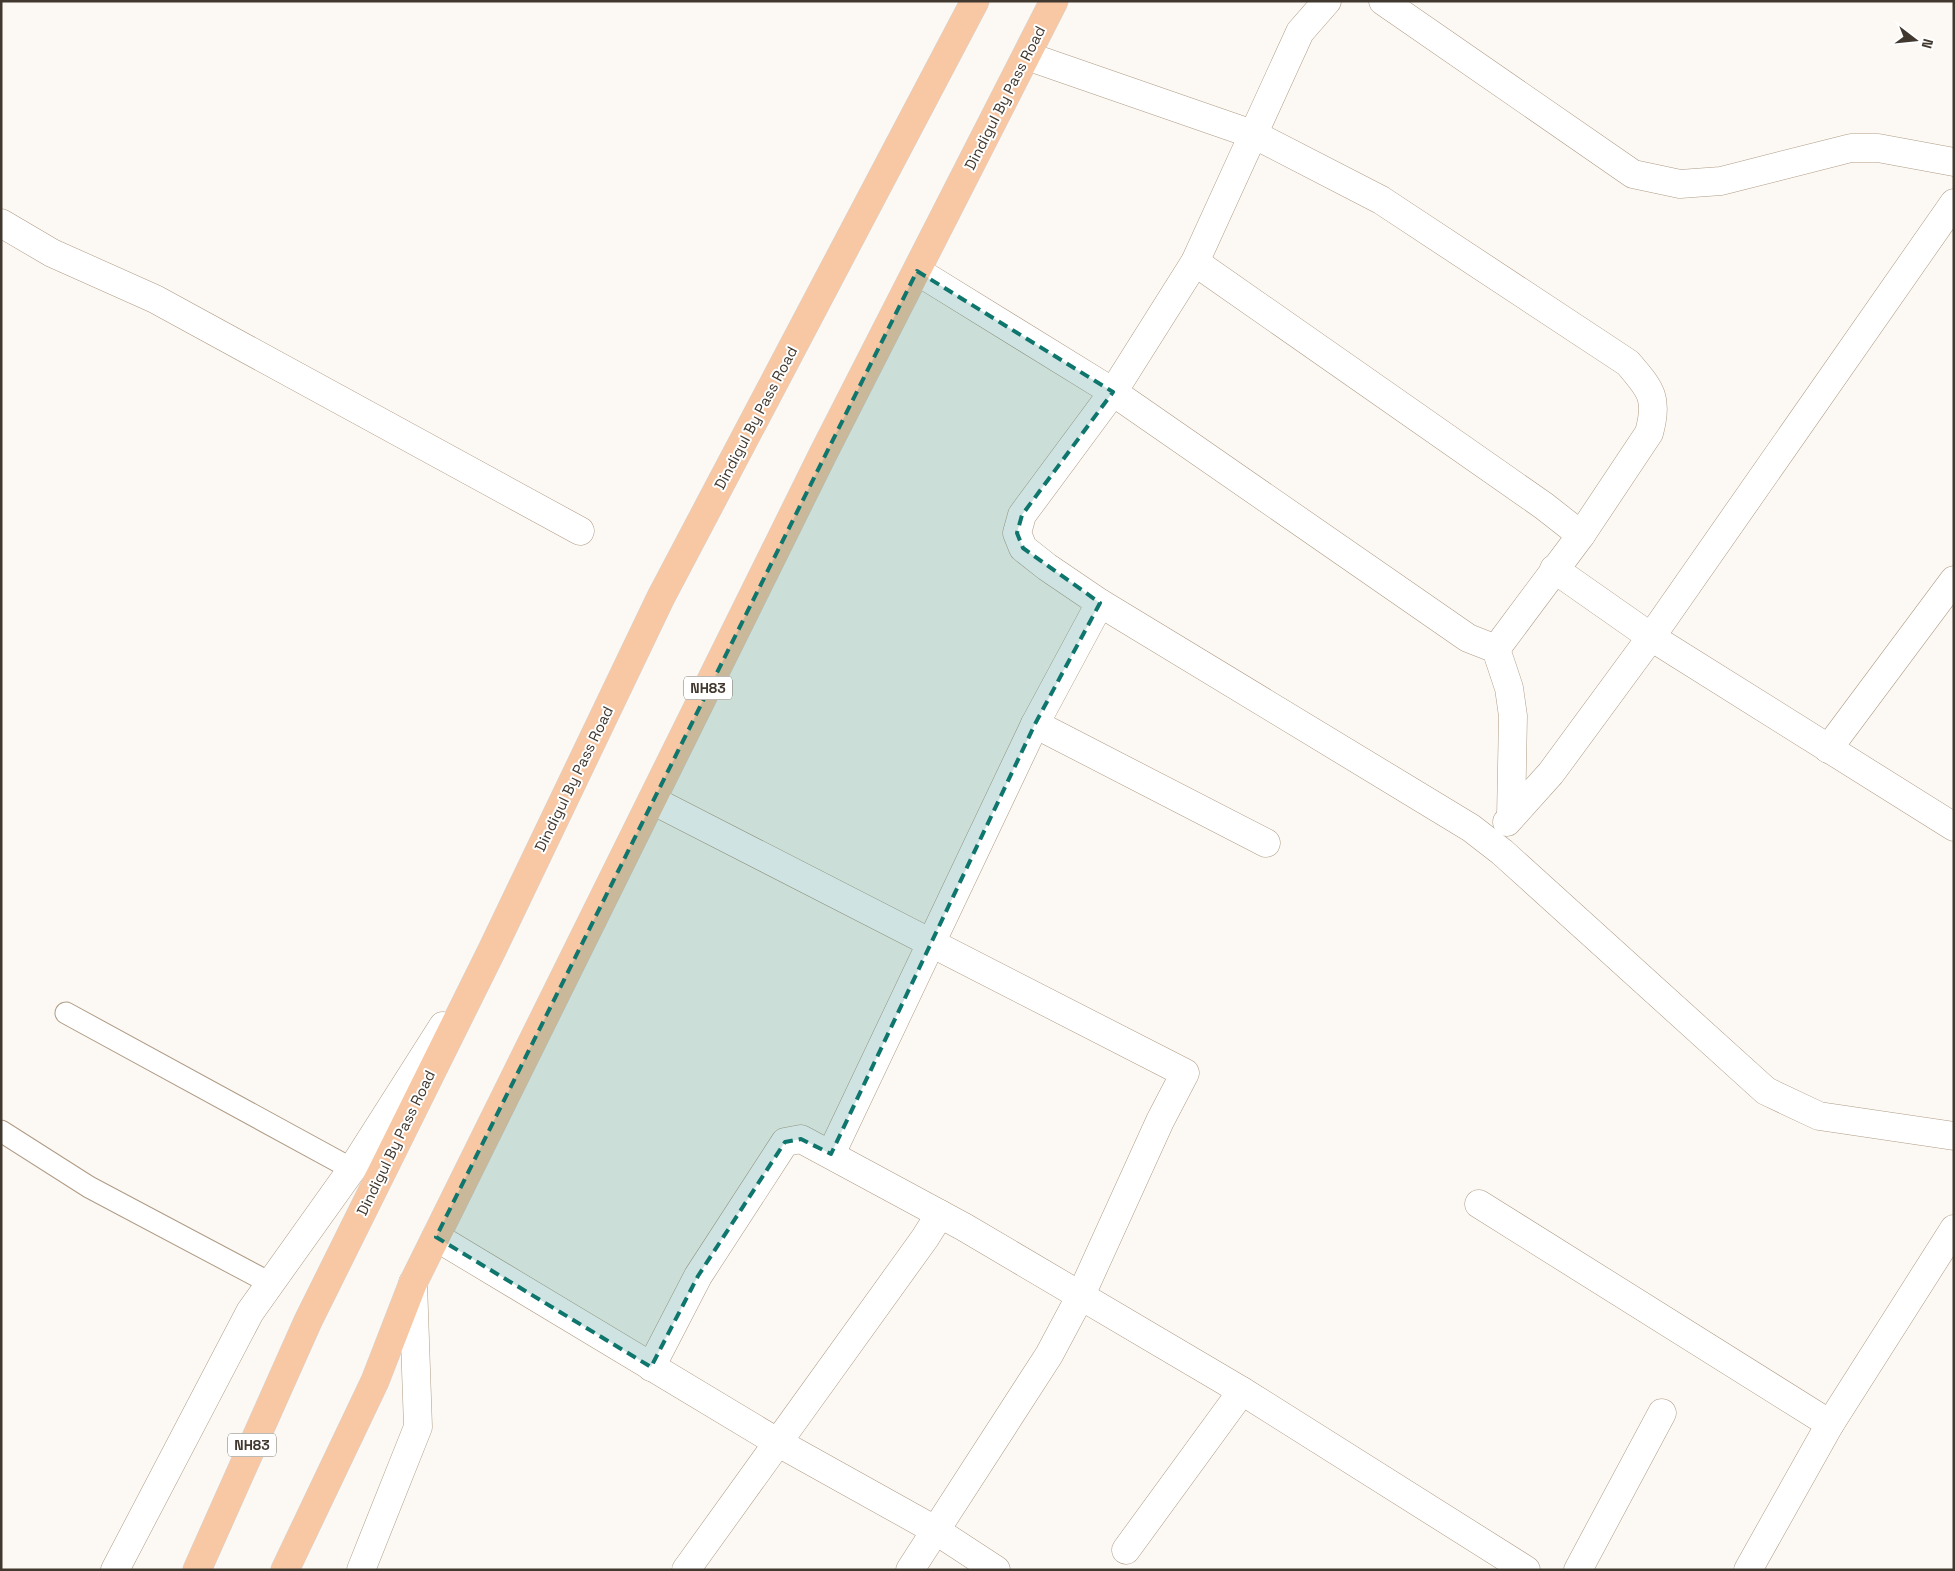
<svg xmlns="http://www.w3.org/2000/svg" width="1955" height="1571" font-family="'Space Grotesk',sans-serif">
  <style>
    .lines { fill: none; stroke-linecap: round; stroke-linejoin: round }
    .service-casing { stroke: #af9c86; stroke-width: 23 }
    .minor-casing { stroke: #af9c86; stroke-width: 29 }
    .tertiary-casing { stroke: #af9c86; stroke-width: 29 }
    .trunk-casing { stroke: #d5d3d1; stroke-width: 29 }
    .service { stroke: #fff; stroke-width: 21 }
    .minor { stroke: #fff; stroke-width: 28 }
    .tertiary { stroke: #fff; stroke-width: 28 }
    .trunk { stroke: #f8c8a4; stroke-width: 28 }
    .marked { fill: #0f766e; fill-opacity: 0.2; stroke: #0f766e; stroke-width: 4; stroke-dasharray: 10 6; stroke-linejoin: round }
    .labels { text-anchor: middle; stroke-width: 4; stroke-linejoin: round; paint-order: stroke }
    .shield { fill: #fff; stroke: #7a746d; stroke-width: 1 }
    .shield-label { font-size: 14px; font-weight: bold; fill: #41392f }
    .street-label { font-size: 15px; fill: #41392f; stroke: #fff }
  </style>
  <rect width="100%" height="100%" fill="#fcf8f3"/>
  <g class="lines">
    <defs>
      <g id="service">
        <path d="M 66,1013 L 352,1169"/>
        <path d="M 1,1131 L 89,1187 L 270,1283"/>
      </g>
      <g id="minor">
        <path d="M 1327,1 L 1300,32 L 1195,262 L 1113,392 L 1022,515 L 1017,533 L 1023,548 L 1047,567 L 1100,603 L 1471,828 L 1502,852 L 1766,1091 L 1819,1116 L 1954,1136"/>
        <path d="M 1383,1 L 1633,174 L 1680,184 L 1721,181 L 1851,148 L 1878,148 L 1954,162"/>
        <path d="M 1027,56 L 1255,135 L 1381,200 L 1628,363 C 1650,389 1659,397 1649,433 L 1581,535 L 1496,649"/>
        <path d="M 1,223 L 52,253 L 155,299 L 580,531"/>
        <path d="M 1195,262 L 1544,506 L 1581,535"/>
        <path d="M 917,271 L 1113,392 L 1468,638 L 1496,649 L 1509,688 L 1513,716 L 1511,817"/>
        <path d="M 1554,569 L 1651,637 L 1954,827"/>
        <path d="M 1035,724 L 1266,843"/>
        <path d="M 1828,749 L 1954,580"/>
        <path d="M 652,800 L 1185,1073 L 1160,1121 L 1081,1295 L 1049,1355 L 910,1570"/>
        <path d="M 1507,822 L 1551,773 L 1651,637 L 1954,203"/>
        <path d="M 831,1154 L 1035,724 L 1100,603"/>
        <path d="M 1479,1204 L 1830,1424"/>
        <path d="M 436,1237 L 777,1442 L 935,1530 L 996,1570"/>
        <path d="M 651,1367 L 698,1276 L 785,1142 L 801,1139 L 964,1227 L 1242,1391 L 1526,1570"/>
        <path d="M 1126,1550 L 1242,1391"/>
        <path d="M 686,1570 L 925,1238 L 940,1214"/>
        <path d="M 1578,1570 L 1662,1413"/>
        <path d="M 1748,1570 L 1830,1424 L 1954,1229"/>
      </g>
      <g id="tertiary">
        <path d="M 115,1570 L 250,1312 L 352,1169 L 443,1026"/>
        <path d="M 361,1570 L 418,1427 L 413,1283"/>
      </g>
      <g id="trunk">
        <path d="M 197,1570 L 308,1321 L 492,950 L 661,597 L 975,1"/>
        <path d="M 285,1570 L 375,1381 L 413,1283 L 823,454 L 1054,1"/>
      </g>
    </defs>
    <use href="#service" class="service-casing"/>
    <use href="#minor" class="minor-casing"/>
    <use href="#tertiary" class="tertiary-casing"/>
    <use href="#trunk" class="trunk-casing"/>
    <use href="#service" class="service"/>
    <use href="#minor" class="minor"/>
    <use href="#tertiary" class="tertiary"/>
    <use href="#trunk" class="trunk"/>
  </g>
  <path class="marked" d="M 917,271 L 1113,392 L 1022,515 L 1017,533 L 1023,548 L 1100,603 L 1035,724 L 831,1154 L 801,1139 L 785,1142 L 698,1276 L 651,1367 L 436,1237 Z"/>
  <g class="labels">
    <g class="shield">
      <rect x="684" y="676.5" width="48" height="23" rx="4"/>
      <rect x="228" y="1433.5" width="48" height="23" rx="4"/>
    </g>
    <g class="shield-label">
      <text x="708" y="693">NH83</text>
      <text x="252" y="1450">NH83</text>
    </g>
    <g class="street-label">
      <text transform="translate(1005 98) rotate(-63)" y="5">Dindigul By Pass Road</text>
      <text transform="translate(756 418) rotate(-62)" y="5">Dindigul By Pass Road</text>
      <text transform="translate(574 779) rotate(-64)" y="5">Dindigul By Pass Road</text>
      <text transform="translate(396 1143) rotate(-64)" y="5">Dindigul By Pass Road</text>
    </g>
  </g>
  <rect width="1955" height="1571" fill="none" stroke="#41392f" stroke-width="5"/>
  <g transform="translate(1915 40) rotate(106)" stroke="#ffffff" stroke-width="4" paint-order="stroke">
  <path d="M0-4L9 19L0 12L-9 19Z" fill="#41392f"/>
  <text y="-8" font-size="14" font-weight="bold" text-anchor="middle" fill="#41392f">N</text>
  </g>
</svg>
